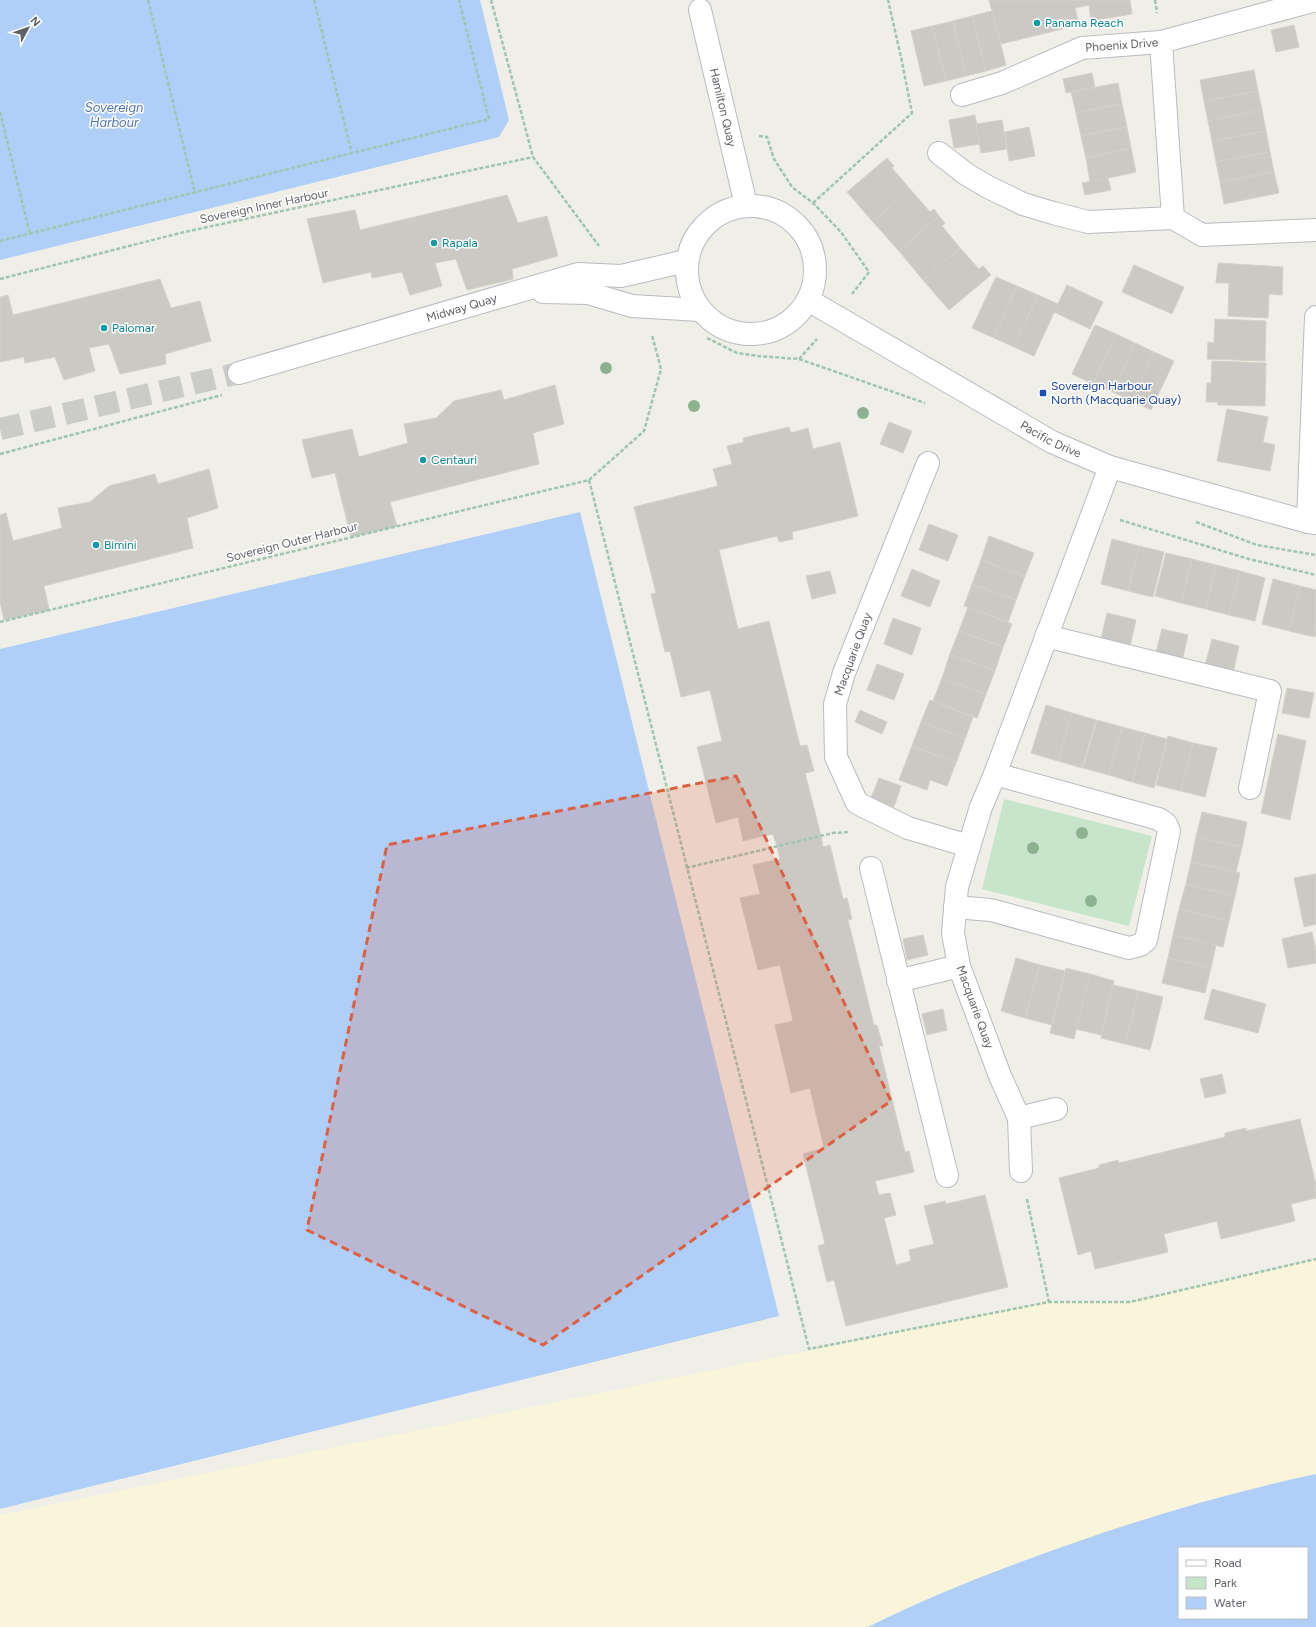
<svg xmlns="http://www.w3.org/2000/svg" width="1316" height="1627" font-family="Figtree,sans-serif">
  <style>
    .green { fill: #c6e5ca }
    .sand { fill: #f8f5da; fill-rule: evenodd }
    .water { fill: #afcff8; fill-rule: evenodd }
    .building { fill: #cbc9c4; stroke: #d4d1c6 }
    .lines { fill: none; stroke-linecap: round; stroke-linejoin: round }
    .minor-tunnel { stroke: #cbccc7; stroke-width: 22; stroke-dasharray: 22 11; stroke-linecap: butt }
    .minor-casing { stroke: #b9bbc0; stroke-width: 24 }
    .path { stroke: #a0c5af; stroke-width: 2.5; stroke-dasharray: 4 2; stroke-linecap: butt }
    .minor { stroke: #fff; stroke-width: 22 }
    .tree { fill: #8db28f }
    .marked { fill: #dc6041; fill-opacity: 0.2; stroke: #dc6041; stroke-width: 3; stroke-dasharray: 8 5; stroke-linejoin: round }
    .culture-dot { fill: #0f9aa8; stroke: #fff; stroke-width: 1.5 }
    .transit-dot { fill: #1a4fb4; stroke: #fff; stroke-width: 1.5 }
    .labels { text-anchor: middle; stroke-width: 3; stroke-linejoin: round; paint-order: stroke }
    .culture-label { font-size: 12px; fill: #0d838f; stroke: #fff; text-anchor: start }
    .street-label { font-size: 12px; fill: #5f6166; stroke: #fff }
    .transit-label { font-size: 12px; fill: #164399; stroke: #fff; text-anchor: start }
    .water-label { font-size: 13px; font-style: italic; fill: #4f73b2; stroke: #fff }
  </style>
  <rect width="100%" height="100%" fill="#efefe7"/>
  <path class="green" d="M 1004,799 L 1152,836 L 1129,926 L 982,889 Z"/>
  <path class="sand" d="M 1316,1259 L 1316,1627 L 0,1627 L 0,1515 L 1049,1302 L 1130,1302 ZM 1179,1548 L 1307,1548 L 1307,1618 L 1179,1618 Z"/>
  <g class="water">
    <path d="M 0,0 L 480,0 L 509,120 L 499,137 L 0,260 Z"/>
    <path d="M 580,512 L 779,1316 L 0,1509 L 0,649 Z"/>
    <path d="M 1316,1474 L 1316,1627 L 868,1627 C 920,1601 974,1579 1029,1559 C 1123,1524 1218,1495 1316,1474 ZM 1179,1548 L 1307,1548 L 1307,1618 L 1179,1618 Z"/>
  </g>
  <g class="building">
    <path d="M 989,0 L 1130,0 L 1132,14 L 1091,21 L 1089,5 L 1075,8 L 1079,25 L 1001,44 Z"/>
    <path d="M 992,11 L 1006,65 L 986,71 L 972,16 Z"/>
    <path d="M 972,16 L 986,71 L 966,76 L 953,21 Z"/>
    <path d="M 953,21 L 966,76 L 946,81 L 932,26 Z"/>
    <path d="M 1294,25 L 1299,47 L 1276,52 L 1271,30 Z"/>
    <path d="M 932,26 L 946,81 L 924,86 L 911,31 Z"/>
    <path d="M 1254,70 L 1258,91 L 1204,101 L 1200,80 Z"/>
    <path d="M 1092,73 L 1095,87 L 1066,93 L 1063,79 Z"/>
    <path d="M 1118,83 L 1122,104 L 1076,113 L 1071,92 Z"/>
    <path d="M 1258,91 L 1262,110 L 1208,121 L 1204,101 Z"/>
    <path d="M 1122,104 L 1127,127 L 1081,136 L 1076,113 Z"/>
    <path d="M 1262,110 L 1266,131 L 1212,141 L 1208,121 Z"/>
    <path d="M 975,115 L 980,144 L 954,148 L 949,120 Z"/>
    <path d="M 1002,120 L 1007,149 L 981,153 L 976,124 Z"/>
    <path d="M 1029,127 L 1035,156 L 1009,161 L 1005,132 Z"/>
    <path d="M 1127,127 L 1131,148 L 1086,158 L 1081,136 Z"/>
    <path d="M 1266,131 L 1270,152 L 1216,162 L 1212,141 Z"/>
    <path d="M 1131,148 L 1136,172 L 1090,182 L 1086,158 Z"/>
    <path d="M 1270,152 L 1274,172 L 1220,182 L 1216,162 Z"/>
    <path d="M 887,158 L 894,166 L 892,168 L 910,189 L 873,222 L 847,192 Z"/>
    <path d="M 1274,172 L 1279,193 L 1224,204 L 1220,182 Z"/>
    <path d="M 1108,178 L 1111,190 L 1085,195 L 1082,183 Z"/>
    <path d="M 910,189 L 930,212 L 934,209 L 939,216 L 899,251 L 873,222 Z"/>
    <path d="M 507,195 L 518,223 L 547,216 L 558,256 L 512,269 L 513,279 L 467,290 L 456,259 L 435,263 L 442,286 L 410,295 L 402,272 L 372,278 L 371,272 L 323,283 L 307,219 L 355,210 L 360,230 Z"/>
    <path d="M 939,216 L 945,223 L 942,226 L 960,248 L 923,280 L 899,251 Z"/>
    <path d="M 960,248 L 979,269 L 983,266 L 991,275 L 949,310 L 923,280 Z"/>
    <path d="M 1218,263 L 1283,267 L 1282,295 L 1269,294 L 1268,318 L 1228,316 L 1229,283 L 1216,283 Z"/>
    <path d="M 1134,265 L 1184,287 L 1172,314 L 1122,292 Z"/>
    <path d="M 996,277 L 1017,286 L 994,338 L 972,328 Z"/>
    <path d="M 160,279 L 171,308 L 200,301 L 211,341 L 165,354 L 166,364 L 120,374 L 109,344 L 89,348 L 95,371 L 64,380 L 55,357 L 25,363 L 24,357 L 0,362 L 0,297 L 8,295 L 13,315 Z"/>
    <path d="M 1067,285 L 1103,302 L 1090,329 L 1054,312 Z"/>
    <path d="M 1017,286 L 1038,295 L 1014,347 L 994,338 Z"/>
    <path d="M 1038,295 L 1058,304 L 1034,356 L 1014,347 Z"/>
    <path d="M 1215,319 L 1266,321 L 1265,361 L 1207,359 L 1208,342 L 1214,343 Z"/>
    <path d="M 1095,325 L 1116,334 L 1093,384 L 1072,374 Z"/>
    <path d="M 1116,334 L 1135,343 L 1113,392 L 1093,384 Z"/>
    <path d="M 1135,343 L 1154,352 L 1132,401 L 1113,392 Z"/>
    <path d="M 1154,352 L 1174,361 L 1151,410 L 1132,401 Z"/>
    <path d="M 1212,361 L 1266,363 L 1265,406 L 1218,405 L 1217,402 L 1206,402 L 1207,383 L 1211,383 Z"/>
    <path d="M 555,385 L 564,424 L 533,433 L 539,464 L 390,502 L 397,526 L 351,537 L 335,473 L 312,478 L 302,440 L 352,429 L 359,457 L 408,443 L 404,424 L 436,418 L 454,401 L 501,390 L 504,400 Z"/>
    <path d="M 1227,409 L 1268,417 L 1263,442 L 1275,445 L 1270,471 L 1217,461 Z"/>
    <path d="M 889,422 L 912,431 L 903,453 L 880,444 Z"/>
    <path d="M 789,427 L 791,433 L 808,428 L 813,449 L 840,442 L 858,516 L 792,532 L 793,539 L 779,542 L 777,536 L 719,550 L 738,629 L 769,621 L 800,746 L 807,745 L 814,771 L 805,773 L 821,836 L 777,847 L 773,834 L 743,841 L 738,817 L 716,823 L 697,747 L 722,741 L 710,690 L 681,697 L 670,651 L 665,652 L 651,594 L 656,593 L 634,507 L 718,486 L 713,469 L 732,464 L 727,446 L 744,442 L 743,438 Z"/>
    <path d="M 209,469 L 218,508 L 187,518 L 193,548 L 44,586 L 49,610 L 4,620 L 0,602 L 0,515 L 6,513 L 13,541 L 62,528 L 58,508 L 90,502 L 109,486 L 155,474 L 158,484 Z"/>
    <path d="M 929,524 L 958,535 L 948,561 L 919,550 Z"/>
    <path d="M 989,536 L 1034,553 L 1025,576 L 981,560 Z"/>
    <path d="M 1112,539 L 1139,546 L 1128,591 L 1101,584 Z"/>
    <path d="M 1139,546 L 1164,552 L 1153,597 L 1128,591 Z"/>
    <path d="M 1166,553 L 1192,559 L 1181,603 L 1155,596 Z"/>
    <path d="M 1192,559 L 1216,565 L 1206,609 L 1181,603 Z"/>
    <path d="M 981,560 L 1025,576 L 1016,600 L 972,584 Z"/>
    <path d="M 1216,565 L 1240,571 L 1229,615 L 1206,609 Z"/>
    <path d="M 912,569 L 940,581 L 930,607 L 901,596 Z"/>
    <path d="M 830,571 L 836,593 L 812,599 L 806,576 Z"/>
    <path d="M 1240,571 L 1265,578 L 1255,621 L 1229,615 Z"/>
    <path d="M 1273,579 L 1300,586 L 1289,631 L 1262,624 Z"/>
    <path d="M 972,584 L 1016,600 L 1008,622 L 964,606 Z"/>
    <path d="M 1300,586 L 1316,590 L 1316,631 L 1315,637 L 1289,631 Z"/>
    <path d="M 968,607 L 1012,624 L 1003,647 L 959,631 Z"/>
    <path d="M 1107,613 L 1136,620 L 1129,650 L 1100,643 Z"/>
    <path d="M 893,618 L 921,628 L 912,655 L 884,644 Z"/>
    <path d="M 1162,629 L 1188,635 L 1182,662 L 1155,656 Z"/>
    <path d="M 959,631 L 1003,647 L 995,671 L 950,654 Z"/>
    <path d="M 1212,639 L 1239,646 L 1233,673 L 1205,666 Z"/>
    <path d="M 950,654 L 995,671 L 986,694 L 942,678 Z"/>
    <path d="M 877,664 L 904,674 L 894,700 L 867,690 Z"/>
    <path d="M 942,678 L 986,694 L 977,718 L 933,701 Z"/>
    <path d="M 1287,688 L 1314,693 L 1309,718 L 1282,713 Z"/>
    <path d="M 930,700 L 973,717 L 965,739 L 921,722 Z"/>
    <path d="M 1046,705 L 1072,713 L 1058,761 L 1031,753 Z"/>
    <path d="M 860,710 L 887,722 L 882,734 L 855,722 Z"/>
    <path d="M 1072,713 L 1096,720 L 1082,768 L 1058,761 Z"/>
    <path d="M 1097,720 L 1122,727 L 1109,775 L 1083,768 Z"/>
    <path d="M 921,722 L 965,739 L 956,763 L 912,746 Z"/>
    <path d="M 1122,727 L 1145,733 L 1132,782 L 1109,775 Z"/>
    <path d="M 1145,733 L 1167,739 L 1154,788 L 1132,782 Z"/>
    <path d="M 1278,734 L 1306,741 L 1290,820 L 1261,813 Z"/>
    <path d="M 1168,736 L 1193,743 L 1181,791 L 1156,785 Z"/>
    <path d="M 1193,743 L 1217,748 L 1205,797 L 1181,791 Z"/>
    <path d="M 912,746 L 956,763 L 947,786 L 930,780 L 927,790 L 899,780 Z"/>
    <path d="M 879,778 L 901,786 L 894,807 L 871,798 Z"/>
    <path d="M 1202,812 L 1247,822 L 1242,847 L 1196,837 Z"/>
    <path d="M 821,836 L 823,847 L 830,845 L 843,899 L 847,898 L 852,919 L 848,920 L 874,1025 L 877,1025 L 883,1046 L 879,1046 L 905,1152 L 909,1151 L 914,1172 L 875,1181 L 879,1195 L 890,1193 L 896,1215 L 884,1218 L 896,1265 L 911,1261 L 909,1250 L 934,1244 L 924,1206 L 945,1201 L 946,1204 L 985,1195 L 1008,1287 L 846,1326 L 834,1280 L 827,1282 L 818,1246 L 825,1244 L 803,1154 L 824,1148 L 810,1088 L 791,1093 L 775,1025 L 793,1021 L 780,965 L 758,970 L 740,898 L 760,894 L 753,865 L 780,859 L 777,847 Z"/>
    <path d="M 1196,837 L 1242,847 L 1236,872 L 1191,862 Z"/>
    <path d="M 1191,862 L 1240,873 L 1235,896 L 1186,884 Z"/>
    <path d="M 1316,874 L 1316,924 L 1304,927 L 1294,878 Z"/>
    <path d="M 1186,884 L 1235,896 L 1229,921 L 1179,909 Z"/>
    <path d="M 1179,909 L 1229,921 L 1223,947 L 1173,935 Z"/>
    <path d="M 1312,932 L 1316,950 L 1316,963 L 1288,968 L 1282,939 Z"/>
    <path d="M 923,935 L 928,955 L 907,960 L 903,939 Z"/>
    <path d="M 1173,935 L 1216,945 L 1211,968 L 1168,958 Z"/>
    <path d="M 1016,958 L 1040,965 L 1025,1018 L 1001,1011 Z"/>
    <path d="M 1168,958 L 1211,968 L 1205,993 L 1162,983 Z"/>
    <path d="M 1040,965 L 1065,971 L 1052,1025 L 1025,1018 Z"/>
    <path d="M 1066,968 L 1090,974 L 1074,1039 L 1050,1033 Z"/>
    <path d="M 1090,974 L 1114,981 L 1101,1035 L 1076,1029 Z"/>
    <path d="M 1113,985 L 1139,991 L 1125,1044 L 1101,1038 Z"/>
    <path d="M 1212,989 L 1266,1004 L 1258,1033 L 1204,1019 Z"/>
    <path d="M 1139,991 L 1163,997 L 1150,1050 L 1125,1044 Z"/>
    <path d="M 943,1009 L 947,1030 L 927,1035 L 922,1014 Z"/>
    <path d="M 1222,1074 L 1226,1093 L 1205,1098 L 1200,1079 Z"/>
    <path d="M 1300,1119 L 1316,1185 L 1316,1198 L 1291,1204 L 1295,1221 L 1221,1239 L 1217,1221 L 1164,1234 L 1168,1252 L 1095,1269 L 1091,1251 L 1078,1255 L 1059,1178 L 1099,1168 L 1099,1165 L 1118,1160 L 1119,1163 L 1225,1137 L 1225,1133 L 1246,1128 L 1246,1131 Z"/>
  </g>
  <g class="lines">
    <path class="minor-tunnel" d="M 0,429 L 239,373"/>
    <defs>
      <g id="minor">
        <path id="s1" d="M 700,10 L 746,205"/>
        <path d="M 1161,42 L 1173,218 L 1202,235 L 1316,230"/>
        <path id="s2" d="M 962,95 L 1002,83 L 1082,48 L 1161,42 L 1316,0"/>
        <path d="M 939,153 L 966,174 L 988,187 L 1023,204 L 1053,213 L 1088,222 L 1173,218"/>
        <circle cx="751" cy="270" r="64"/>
        <path d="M 543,292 L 588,293 L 632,306 L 700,310"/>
        <path id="s3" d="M 808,300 L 1052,442 L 1110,467 L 1308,522 L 1316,523"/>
        <path id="s4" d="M 239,373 L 578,274 L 621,276 L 686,261"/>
        <path d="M 928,463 L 844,673 L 835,704 L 836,757 L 857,803 L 908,828 L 969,846"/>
        <path d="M 1308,522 L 1316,317"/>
        <path d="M 1046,636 L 1270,691 L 1250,788"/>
        <path d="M 871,868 L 947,1176"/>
        <path d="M 955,907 L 991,910 L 1129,948 L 1140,945 L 1146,940 L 1169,831 L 1166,824 L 1159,819 L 995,774"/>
        <path d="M 898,981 L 959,966"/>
        <path d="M 1019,1118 L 1000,1076 L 959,966 L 953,933 L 957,887 L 981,807 L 995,774 L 1110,467"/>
        <path d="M 1021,1171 L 1019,1118 L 1056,1109"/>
      </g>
    </defs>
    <use href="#minor" class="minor-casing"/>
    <g class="path">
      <path d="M 148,0 L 195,193"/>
      <path d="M 314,0 L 352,154"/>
      <path d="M 491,0 L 533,157 L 599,246"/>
      <path d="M 1155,0 L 1157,13"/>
      <path d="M 0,112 L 30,234"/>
      <path d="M 759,136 L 767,137 L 774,159 L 792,187 L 813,203 L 841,232 L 869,272 L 852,294"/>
      <path d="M 813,203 L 912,113 L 901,57 L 888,0"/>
      <path d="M 0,241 L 489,119 L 459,0"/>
      <path d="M 0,279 L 180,233 L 533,157"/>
      <path d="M 707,338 L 737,353 L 758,356 L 799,359 L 925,403"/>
      <path d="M 799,359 L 817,339"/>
      <path d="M 0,454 L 222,395"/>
      <path d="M 589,480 L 809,1349 L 1049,1302 L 1130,1302 L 1316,1259"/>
      <path d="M 1120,520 L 1249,559 L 1316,575"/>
      <path d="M 1196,522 L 1257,545 L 1316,555"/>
      <path d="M 0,622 L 589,480 L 644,431 L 661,369 L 652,335"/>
      <path d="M 686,868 L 833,833 L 850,832"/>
      <path d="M 1027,1199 L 1049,1302"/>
    </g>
    <use href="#minor" class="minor"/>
  </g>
  <g class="tree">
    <circle cx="606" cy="368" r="6"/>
    <circle cx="694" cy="406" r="6"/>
    <circle cx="863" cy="413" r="6"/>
    <circle cx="1082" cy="833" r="6"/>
    <circle cx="1033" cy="848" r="6"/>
    <circle cx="1091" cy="901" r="6"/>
  </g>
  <path class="marked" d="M 736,776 L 891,1101 L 543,1345 L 307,1230 L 387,845 Z"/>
  <g class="culture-dot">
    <circle cx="1037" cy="23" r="4"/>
    <circle cx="434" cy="243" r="4"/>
    <circle cx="104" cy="328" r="4"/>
    <circle cx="423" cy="460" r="4"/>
    <circle cx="96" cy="545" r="4"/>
  </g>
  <rect class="transit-dot" x="1039" y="389" width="8" height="8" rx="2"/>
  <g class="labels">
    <g class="culture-label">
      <text x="1045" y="27">Panama Reach</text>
      <text x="442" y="247">Rapala</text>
      <text x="112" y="332">Palomar</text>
      <text x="431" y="464">Centauri</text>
      <text x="104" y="549">Bimini</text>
    </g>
    <g class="street-label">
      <text dy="4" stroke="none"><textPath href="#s2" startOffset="169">Phoenix Drive</textPath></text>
      <text dy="4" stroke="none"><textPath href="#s1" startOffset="100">Hamilton Quay</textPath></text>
      <text transform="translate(264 206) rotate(-12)" y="4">Sovereign Inner Harbour</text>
      <text dy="4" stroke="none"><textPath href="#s4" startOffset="232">Midway Quay</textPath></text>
      <text dy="4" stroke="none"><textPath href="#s3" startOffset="280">Pacific Drive</textPath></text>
      <text transform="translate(292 542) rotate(-14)" y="4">Sovereign Outer Harbour</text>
      <text transform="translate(853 654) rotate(-70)" y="4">Macquarie Quay</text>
      <text transform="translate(975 1007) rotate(70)" y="4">Macquarie Quay</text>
    </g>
    <g class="transit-label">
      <text x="1051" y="390">Sovereign Harbour<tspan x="1051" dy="14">North (Macquarie Quay)</tspan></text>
    </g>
    <g class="water-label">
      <text x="114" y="112">Sovereign<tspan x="114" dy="15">Harbour</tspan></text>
    </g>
  </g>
  <rect x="1178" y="1547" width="130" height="72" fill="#ffffff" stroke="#bfc0c2"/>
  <rect x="1186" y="1560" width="20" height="6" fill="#ffffff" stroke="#bfc0c2"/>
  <text x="1214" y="1567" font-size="12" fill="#5f6166">Road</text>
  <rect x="1186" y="1577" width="20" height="12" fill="#c6e5ca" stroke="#bfc0c2"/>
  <text x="1214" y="1587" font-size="12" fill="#5f6166">Park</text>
  <rect x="1186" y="1597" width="20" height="12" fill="#afcff8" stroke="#bfc0c2"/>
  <text x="1214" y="1607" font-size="12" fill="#5f6166">Water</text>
  <g transform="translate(28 28) rotate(49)" stroke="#ffffff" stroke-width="3" paint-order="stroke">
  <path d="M0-3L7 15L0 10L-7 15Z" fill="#5f6166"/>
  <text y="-6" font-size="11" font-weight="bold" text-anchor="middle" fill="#5f6166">N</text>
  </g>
</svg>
